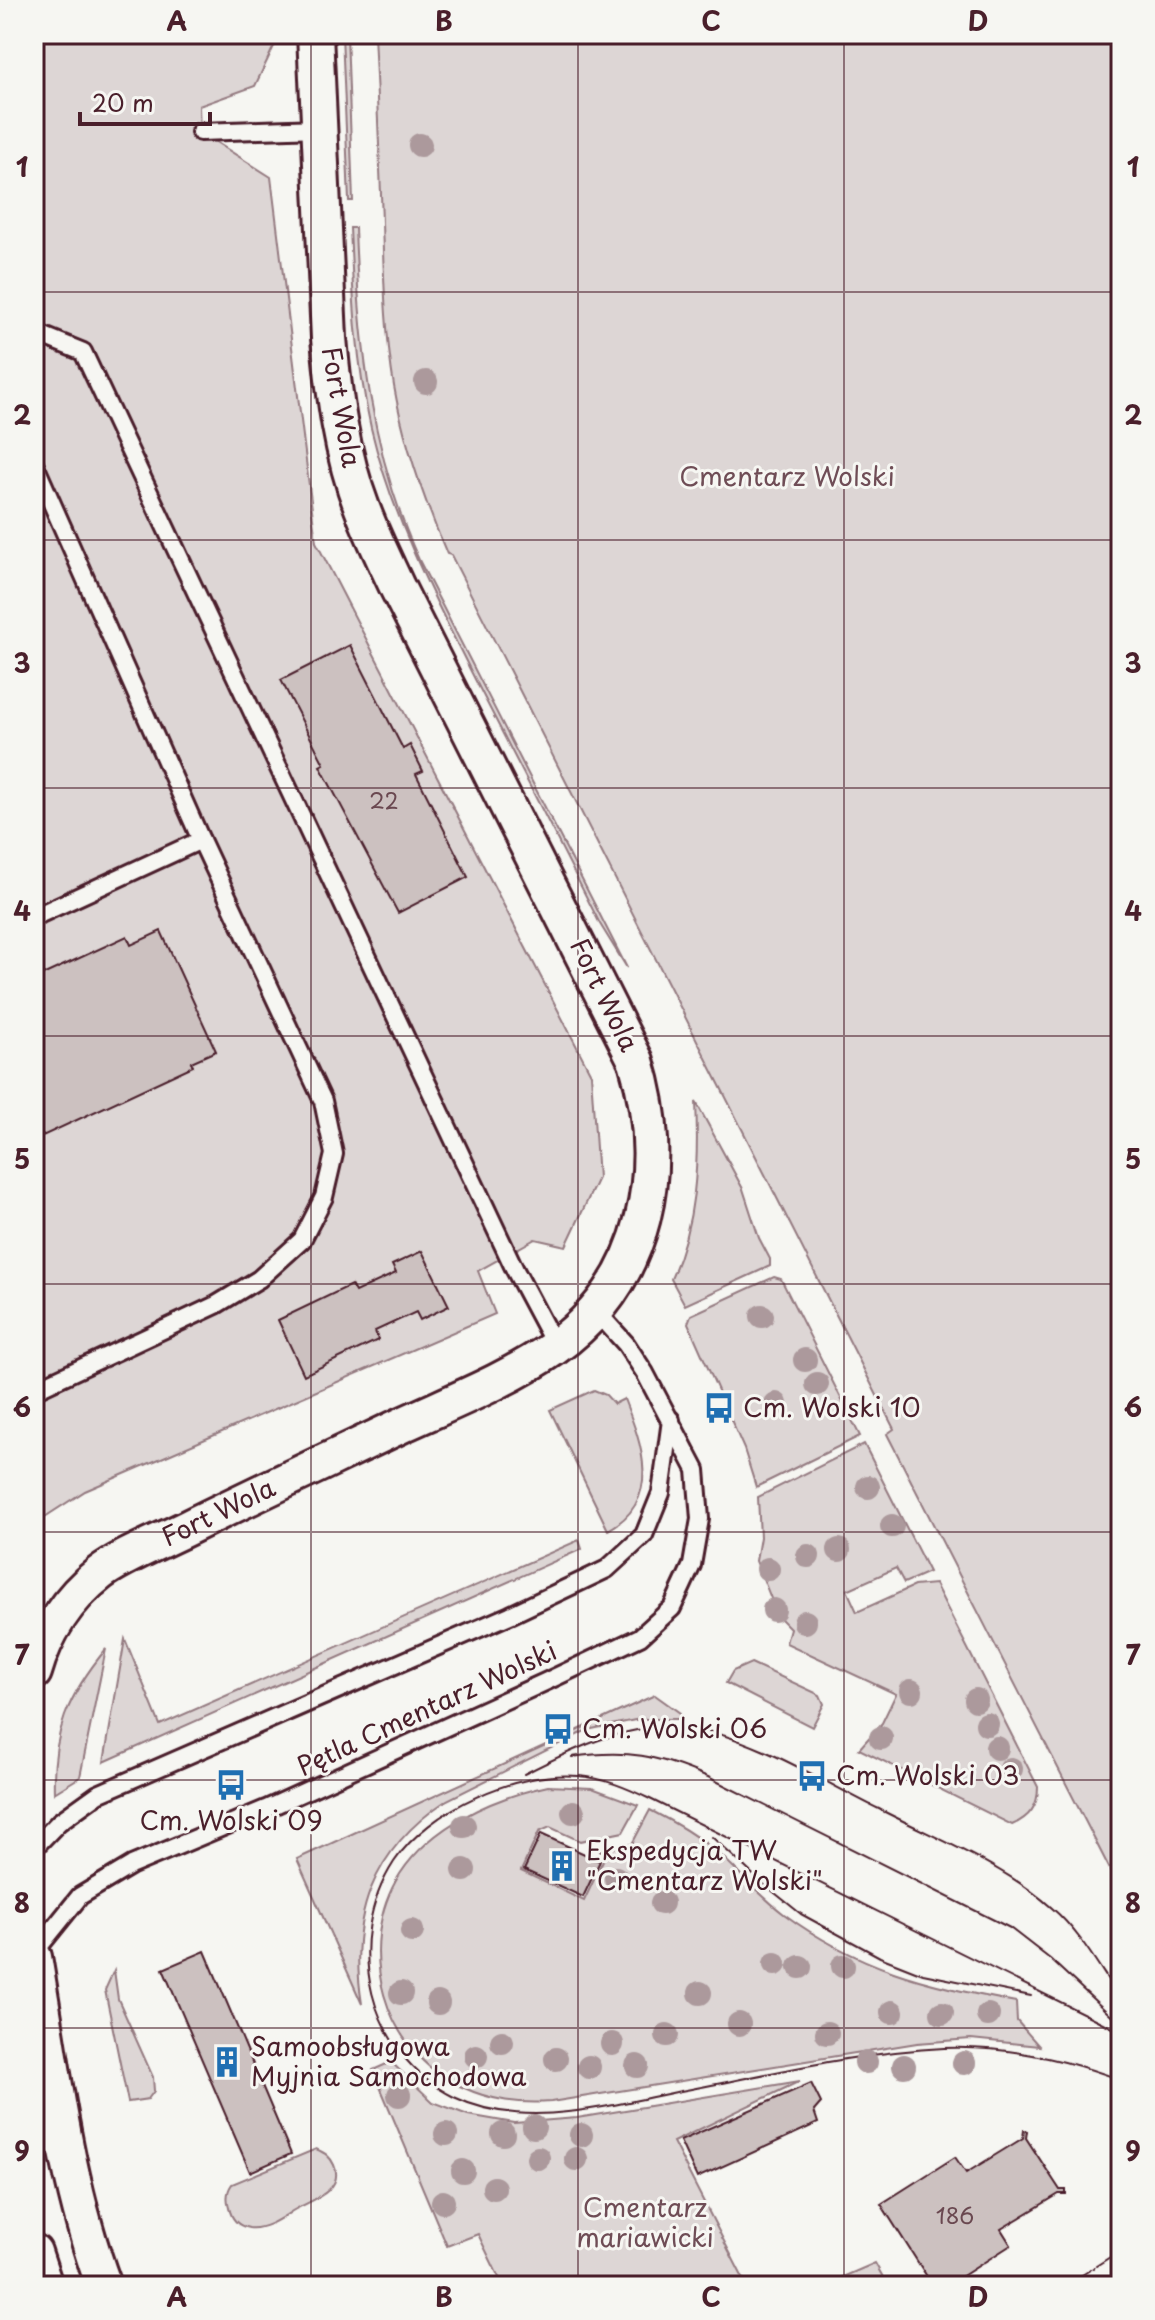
<svg xmlns="http://www.w3.org/2000/svg" width="1155" height="2320" font-family="'Playpen Sans',sans-serif">
  <style>
    .green { fill: #ddd6d5; stroke: #947a80; stroke-width: 2 }
    .building { fill: #ccc1c0; stroke: #4a1f2b; stroke-width: 2 }
    .lines { fill: none; stroke-linecap: round; stroke-linejoin: round }
    .service-casing { stroke: #4a1f2b; stroke-width: 22 }
    .minor-casing { stroke: #4a1f2b; stroke-width: 40 }
    .service { stroke: #f6f6f2; stroke-width: 16 }
    .minor { stroke: #f6f6f2; stroke-width: 34 }
    .tram { stroke: #4a1f2b; stroke-width: 2 }
    .tree { fill: #ac999c }
    .grid { fill: none; stroke: #4a1f2b; stroke-width: 2; stroke-opacity: 0.55 }
    .labels { text-anchor: middle; stroke-width: 6; stroke-linejoin: round; paint-order: stroke }
    .number-label { font-size: 22px; fill: #6a4850 }
    .street-label { font-size: 26px; fill: #4a1f2b; stroke: #f6f6f2 }
    .park-label { font-size: 26px; fill: #6f4d56; stroke: #f6f6f2 }
    .poi-label { font-size: 26px; fill: #4a1f2b; stroke: #f6f6f2; text-anchor: start }
    .neatline { fill: none; stroke: #4a1f2b; stroke-width: 3 }
    .grid-label { font-size: 26px; text-anchor: middle; font-weight: bold; fill: #4a1f2b }
  </style>
  <rect width="100%" height="100%" fill="#f6f6f2"/>
  <filter id="ink" filterUnits="userSpaceOnUse"><feTurbulence type="fractalNoise" baseFrequency=".0125" numOctaves="2"/><feDisplacementMap in="SourceGraphic" scale="16" xChannelSelector="R" yChannelSelector="G"/><feConvolveMatrix kernelMatrix="1 2 1 2 8 2 1 2 1" color-interpolation-filters="sRGB"/></filter>
  <g filter="url(#ink)">
    <g class="green">
      <path d="M 34,34 L 274,34 L 275,44 L 255,86 L 199,106 L 200,132 L 271,177 L 316,542 L 591,1074 L 598,1178 L 566,1246 L 535,1239 L 478,1271 L 495,1314 L 85,1491 L 34,1524 Z"/>
      <path d="M 342,34 L 347,34 L 353,201 L 349,201 Z"/>
      <path d="M 374,34 L 1121,34 L 1121,1891 L 887,1434 L 894,1429 L 451,555 L 447,554 C 424,500 404,444 394,386 C 385,332 384,277 382,223 C 380,160 377,97 374,34 Z"/>
      <path d="M 350,228 L 355,228 C 359,343 371,454 419,560 L 627,968 L 600,924 C 561,846 521,769 481,691 C 438,606 393,521 371,428 C 356,362 353,295 350,228 Z"/>
      <path d="M 696,1102 L 743,1189 L 759,1238 L 770,1259 L 770,1266 L 685,1305 L 671,1279 C 696,1222 699,1164 696,1102 Z"/>
      <path d="M 774,1277 L 781,1279 L 860,1436 L 756,1487 L 744,1449 L 688,1323 L 691,1315 Z"/>
      <path d="M 594,1390 L 606,1395 L 614,1404 L 624,1399 C 642,1444 663,1500 608,1530 L 550,1410 Z"/>
      <path d="M 864,1444 L 929,1572 L 904,1583 L 896,1568 L 847,1590 L 857,1612 L 914,1586 L 935,1584 L 1038,1787 C 1038,1806 1030,1817 1012,1825 L 859,1749 L 882,1723 L 896,1694 L 786,1643 L 790,1628 L 778,1616 L 756,1561 L 760,1537 L 758,1497 Z"/>
      <path d="M 579,1540 L 582,1549 L 104,1762 L 125,1639 L 160,1725 Z"/>
      <path d="M 106,1649 L 80,1777 L 54,1793 C 52,1733 68,1695 106,1649 Z"/>
      <path d="M 751,1663 L 820,1695 L 824,1704 L 812,1727 L 726,1683 L 733,1671 Z"/>
      <path d="M 655,1695 L 680,1713 L 679,1719 L 640,1719 L 587,1730 L 447,1800 C 372,1850 348,1917 362,2004 L 297,1859 Z"/>
      <path d="M 548,1786 L 592,1788 L 638,1805 L 623,1832 L 580,1841 L 550,1827 L 539,1832 L 521,1871 L 584,1901 L 606,1854 L 599,1850 L 632,1844 L 650,1810 C 674,1822 696,1835 717,1852 C 740,1872 760,1896 784,1914 C 857,1968 928,1986 1016,2002 L 1017,2021 L 1039,2046 L 971,2039 L 917,2043 L 551,2102 C 519,2104 492,2101 462,2087 C 383,2053 354,1946 400,1874 C 432,1825 493,1798 548,1786 Z"/>
      <path d="M 114,1970 L 118,1999 L 153,2077 L 154,2091 L 148,2099 L 128,2102 L 105,1990 Z"/>
      <path d="M 391,2062 L 433,2102 L 468,2115 L 514,2123 L 577,2118 L 800,2081 L 673,2142 L 747,2286 L 503,2286 L 478,2234 L 447,2246 L 373,2070 Z"/>
      <path d="M 316,2149 C 325,2153 330,2156 334,2165 C 345,2190 312,2200 294,2210 C 281,2218 265,2230 249,2228 C 237,2226 231,2218 229,2207 C 226,2198 227,2191 232,2184 Z"/>
      <path d="M 875,2263 L 888,2286 L 822,2286 Z"/>
    </g>
    <g class="building">
      <path d="M 350,645 L 403,749 L 410,745 L 423,771 L 416,774 L 468,877 L 398,913 L 320,766 L 324,764 L 281,680 Z"/>
      <path d="M 161,931 L 216,1051 L 191,1062 L 193,1066 L 34,1140 L 34,979 L 127,936 L 131,945 Z"/>
      <path d="M 422,1251 L 449,1306 L 420,1320 L 416,1312 L 375,1331 L 378,1340 L 304,1375 L 278,1320 L 351,1285 L 355,1292 L 396,1273 L 392,1265 Z"/>
      <path d="M 541,1834 L 600,1861 L 583,1897 L 524,1870 Z"/>
      <path d="M 205,1951 L 291,2154 L 250,2172 L 163,1969 Z"/>
      <path d="M 811,2083 L 821,2103 L 814,2111 L 818,2123 L 697,2178 L 680,2141 Z"/>
      <path d="M 1024,2130 L 1027,2131 L 1026,2138 L 1060,2190 L 1066,2190 L 1066,2194 L 1059,2194 L 1001,2229 L 1011,2245 L 947,2286 L 933,2286 L 881,2204 L 955,2157 L 966,2173 L 1023,2138 Z"/>
    </g>
    <g class="lines">
      <defs>
        <g id="service">
          <path d="M 200,132 L 319,128"/>
          <path d="M 34,332 L 83,352 L 515,1270 L 556,1347"/>
          <path d="M 34,463 L 201,840 L 34,917"/>
          <path d="M 34,1390 L 216,1305 L 259,1279 L 302,1240 L 324,1197 L 334,1154 L 323,1101 L 201,840"/>
          <path d="M 34,1848 L 59,1822 L 98,1794 L 510,1615 L 607,1569 L 644,1535 L 661,1493 L 671,1420"/>
          <path d="M 34,1953 L 80,1896 L 132,1865 L 266,1809 L 545,1682 L 640,1637 L 672,1608 L 692,1565 L 700,1519 L 696,1470 L 645,1373 L 626,1344 L 596,1311"/>
          <path d="M 34,2135 L 66,2153"/>
        </g>
        <g id="minor">
          <path id="s1" d="M 34,1672 C 45,1633 68,1598 100,1573 C 120,1557 166,1539 191,1526 C 262,1491 333,1458 404,1424 C 454,1401 508,1380 554,1348 C 649,1281 668,1165 636,1061 L 397,587 C 385,561 372,535 362,508 C 341,453 334,395 329,338 L 315,34"/>
          <path d="M 34,1957 C 53,2067 65,2181 104,2286"/>
          <path d="M 34,2252 L 45,2286"/>
        </g>
      </defs>
      <use href="#service" class="service-casing"/>
      <use href="#minor" class="minor-casing"/>
      <use href="#service" class="service"/>
      <use href="#minor" class="minor"/>
      <g class="tram">
        <path d="M 572,1757 C 627,1749 657,1755 708,1777 L 1010,1928 L 1050,1959 L 1120,2024"/>
        <path d="M 524,1774 C 577,1747 629,1721 691,1728 C 751,1736 824,1782 879,1809 C 937,1839 1003,1864 1052,1908 C 1081,1933 1099,1968 1121,1999"/>
        <path d="M 712,1837 L 760,1881 L 801,1914 L 880,1957 L 923,1974 L 1031,1996"/>
        <path d="M 1121,2032 L 650,1799 C 627,1788 604,1778 579,1776 C 517,1770 429,1809 394,1862 C 342,1942 368,2054 454,2097 C 526,2132 613,2104 686,2090 C 771,2074 858,2052 944,2048 C 1004,2046 1066,2059 1121,2080"/>
        <path d="M 1065,2286 L 1121,2250"/>
        <path d="M 1104,2286 L 1121,2276"/>
      </g>
    </g>
    <g class="tree">
      <circle cx="420" cy="145" r="12"/>
      <circle cx="426" cy="382" r="12"/>
      <circle cx="762" cy="1316" r="12"/>
      <circle cx="805" cy="1360" r="12"/>
      <circle cx="817" cy="1384" r="12"/>
      <circle cx="776" cy="1404" r="12"/>
      <circle cx="868" cy="1487" r="12"/>
      <circle cx="892" cy="1526" r="12"/>
      <circle cx="839" cy="1550" r="12"/>
      <circle cx="808" cy="1556" r="12"/>
      <circle cx="768" cy="1569" r="12"/>
      <circle cx="774" cy="1610" r="12"/>
      <circle cx="805" cy="1622" r="12"/>
      <circle cx="911" cy="1691" r="12"/>
      <circle cx="976" cy="1700" r="12"/>
      <circle cx="987" cy="1724" r="12"/>
      <circle cx="881" cy="1738" r="12"/>
      <circle cx="997" cy="1748" r="12"/>
      <circle cx="1011" cy="1769" r="12"/>
      <circle cx="573" cy="1812" r="12"/>
      <circle cx="464" cy="1826" r="12"/>
      <circle cx="464" cy="1870" r="12"/>
      <circle cx="616" cy="1878" r="12"/>
      <circle cx="662" cy="1903" r="12"/>
      <circle cx="412" cy="1931" r="12"/>
      <circle cx="775" cy="1964" r="12"/>
      <circle cx="843" cy="1966" r="12"/>
      <circle cx="800" cy="1967" r="12"/>
      <circle cx="401" cy="1993" r="12"/>
      <circle cx="700" cy="1993" r="12"/>
      <circle cx="438" cy="2003" r="12"/>
      <circle cx="892" cy="2012" r="12"/>
      <circle cx="942" cy="2013" r="12"/>
      <circle cx="988" cy="2015" r="12"/>
      <circle cx="739" cy="2024" r="12"/>
      <circle cx="827" cy="2033" r="12"/>
      <circle cx="667" cy="2035" r="12"/>
      <circle cx="502" cy="2042" r="12"/>
      <circle cx="612" cy="2044" r="12"/>
      <circle cx="476" cy="2056" r="12"/>
      <circle cx="556" cy="2059" r="12"/>
      <circle cx="866" cy="2062" r="12"/>
      <circle cx="964" cy="2063" r="12"/>
      <circle cx="637" cy="2066" r="12"/>
      <circle cx="904" cy="2066" r="12"/>
      <circle cx="589" cy="2067" r="12"/>
      <circle cx="399" cy="2095" r="12"/>
      <circle cx="534" cy="2127" r="12"/>
      <circle cx="446" cy="2134" r="12"/>
      <circle cx="503" cy="2134" r="12"/>
      <circle cx="581" cy="2135" r="12"/>
      <circle cx="538" cy="2158" r="12"/>
      <circle cx="576" cy="2159" r="12"/>
      <circle cx="463" cy="2171" r="12"/>
      <circle cx="494" cy="2188" r="12"/>
      <circle cx="443" cy="2202" r="12"/>
    </g>
  </g>
  <path class="grid" d="M 311,34 L 311,2286M 578,34 L 578,2286M 844,34 L 844,2286M 34,292 L 1121,292M 34,540 L 1121,540M 34,788 L 1121,788M 34,1036 L 1121,1036M 34,1284 L 1121,1284M 34,1532 L 1121,1532M 34,1780 L 1121,1780M 34,2028 L 1121,2028"/>
  <defs>
    <symbol id="bus-bare" viewBox="-9 -9 18 18"><path d="M-5-6H5V4H4V6H2V4H-2V6H-4V4H-5ZM-3.5-4V0h7V-4ZM-3.5 1.2v1.5H-2V1.2ZM2 1.2v1.5H3.5V1.2Z" fill="#1f6fb2" stroke="#f6f6f2" stroke-width="2.5" paint-order="stroke"/></symbol>
    <symbol id="building-bare" viewBox="-9 -9 18 18"><path d="M-4-6H4V6H1V3H-1V6H-4ZM-2.5-4.3h1.7v1.8h-1.7ZM.8-4.3h1.7v1.8H.8ZM-2.5-1h1.7V.8h-1.7ZM.8-1h1.7V.8H.8Z" fill="#1f6fb2" stroke="#f6f6f2" stroke-width="2.5" paint-order="stroke"/></symbol>
  </defs>
  <g fill-rule="evenodd">
    <use href="#bus-bare" x="697" y="1386" width="44" height="44"/>
    <use href="#bus-bare" x="536" y="1707" width="44" height="44"/>
    <use href="#bus-bare" x="790" y="1754" width="44" height="44"/>
    <use href="#bus-bare" x="209" y="1763" width="44" height="44"/>
    <use href="#building-bare" x="540" y="1844" width="44" height="44"/>
    <use href="#building-bare" x="205" y="2040" width="44" height="44"/>
  </g>
  <g class="labels">
    <g class="number-label">
      <text x="384" y="809">22</text>
      <text x="955" y="2224">186</text>
    </g>
    <g class="street-label">
      <text transform="translate(341 407) rotate(80)" y="9">Fort Wola</text>
      <text transform="translate(604 995) rotate(64)" y="9">Fort Wola</text>
      <text dy="9" stroke="none"><textPath href="#s1" startOffset="254">Fort Wola</textPath></text>
      <text transform="translate(427 1709) rotate(-25)" y="9">Pętla Cmentarz Wolski</text>
    </g>
    <g class="park-label">
      <text x="787" y="486">Cmentarz Wolski</text>
      <text x="645" y="2217">Cmentarz<tspan x="645" dy="30">mariawicki</tspan></text>
    </g>
    <g class="poi-label">
      <text x="743" y="1417">Cm. Wolski 10</text>
      <text x="582" y="1738">Cm. Wolski 06</text>
      <text x="836" y="1785">Cm. Wolski 03</text>
      <text x="231" y="1830" text-anchor="middle">Cm. Wolski 09</text>
      <text x="586" y="1860">Ekspedycja TW<tspan x="586" dy="30">"Cmentarz Wolski"</tspan></text>
      <text x="251" y="2056">Samoobsługowa<tspan x="251" dy="30">Myjnia Samochodowa</tspan></text>
    </g>
  </g>
  <rect width="1155" height="2320" fill="none" stroke="#f6f6f2" stroke-width="88"/>
  <path d="M80 112v12h130v-12" fill="none" stroke="#4a1f2b" stroke-width="4"/>
  <text x="92" y="112" font-size="24" fill="#4a1f2b" stroke="#f6f6f2" stroke-width="6" paint-order="stroke">20 m</text>
  <rect x="44" y="44" width="1067" height="2232" class="neatline"/>
  <g class="grid-label">
    <text x="177" y="31">A</text>
    <text x="444" y="31">B</text>
    <text x="711" y="31">C</text>
    <text x="978" y="31">D</text>
    <text x="22" y="177">1</text>
    <text x="1133" y="177">1</text>
    <text x="22" y="425">2</text>
    <text x="1133" y="425">2</text>
    <text x="22" y="673">3</text>
    <text x="1133" y="673">3</text>
    <text x="22" y="921">4</text>
    <text x="1133" y="921">4</text>
    <text x="22" y="1169">5</text>
    <text x="1133" y="1169">5</text>
    <text x="22" y="1417">6</text>
    <text x="1133" y="1417">6</text>
    <text x="22" y="1665">7</text>
    <text x="1133" y="1665">7</text>
    <text x="22" y="1913">8</text>
    <text x="1133" y="1913">8</text>
    <text x="22" y="2161">9</text>
    <text x="1133" y="2161">9</text>
    <text x="177" y="2307">A</text>
    <text x="444" y="2307">B</text>
    <text x="711" y="2307">C</text>
    <text x="978" y="2307">D</text>
  </g>
</svg>
